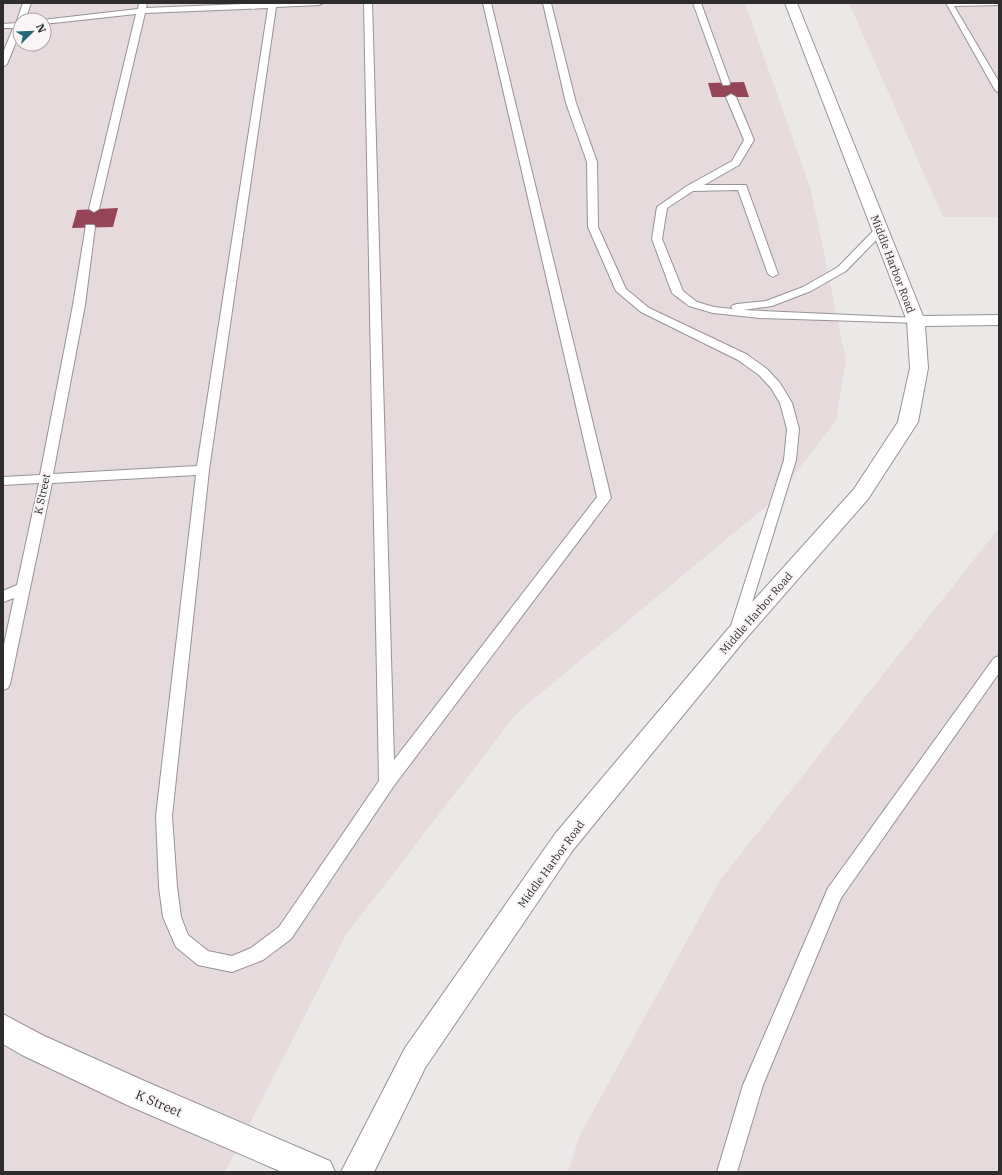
<svg xmlns="http://www.w3.org/2000/svg" width="1002" height="1175" font-family="'IBM Plex Serif',serif">
<style>
.built{fill:#e7dadc;fill-rule:evenodd}
.building{fill:#964558}
.lines{fill:none;stroke-linecap:round;stroke-linejoin:round}
.lane-casing{stroke:#979394;stroke-width:2}
.street-casing{stroke:#979394;stroke-width:2}
.secondary-casing{stroke:#979394;stroke-width:2}
.lane{fill:#fff;fill-rule:evenodd}
.street{fill:#fff;fill-rule:evenodd}
.secondary{fill:#fff;fill-rule:evenodd}
.labels{text-anchor:middle;stroke-width:4;stroke-linejoin:round;paint-order:stroke}
.street-label{font-size:11px;fill:#2e2c2c;stroke:#f9f5f6}
.near-street-label{font-size:13px;fill:#2e2c2c;stroke:#f9f5f6}
</style>
<rect width="100%" height="100%" fill="#ece8e8"/>
<!-- built -->
<g class="built">
<path d="M3 3H745L811 190 846 360 836 421 775 499 517 713 346 935 225 1172H3ZM20 20H44V44H20Z"/>
<path d="M849 3H999V217H943Z"/>
<path d="M999 528V1172H568L580 1135 720 880Z"/>
</g>
<!-- building -->
<g class="building">
<path d="M744 82 749 97H712L708 83Z"/>
<path d="M118 208 113 227 72 228 77 210Z"/>
</g>
<g class="lines">
<defs>
<g id="lane">
<path d="M23 3H31L25 20H20V32L7 64 3 67V53L13 28H3V24L16 23Z"/>
<path d="M139 3H147L146 8 265 3H323L319 5 276 7 209 470 172 816 177 887 181 917 188 935 208 951 232 956 251 948 279 927 379 781 364 3H372L394 760 597 497 483 3H491L611 498 393 787 291 939 263 960 232 972 198 965 176 947 163 917 159 887 156 816 196 475 52 483 10 684 8 688 3 690V649L14 598 3 602V591L17 585 39 483 3 485V477L40 475 73 305 86 225H94L95 227 85 305 53 474 197 466 268 8 145 13 99 209 94 212 89 209 136 14 44 24V20H42L138 9Z"/>
<path d="M543 3H551L576 103 597 162 598 227 626 289 649 308 746 354 767 369 780 383 792 403 799 429 796 460 743 632 741 636 736 637 731 636 729 632 784 460 787 429 780 403 771 388 759 375 738 360 641 312 616 291 588 227 587 162 566 103Z"/>
<path d="M693 3H701L730 83 729 85H723L722 83Z"/>
<path d="M946 3H999V5L954 6 999 82V93L995 90Z"/>
<path d="M731 94 736 97 754 140 739 165 704 185H746L778 274 773 277 768 274 738 190 693 191 667 208 662 239 683 291 697 302 714 307 733 309 731 307 733 305 737 304 766 301 803 287 838 267 876 228 880 227 885 230 884 232 846 271 811 291 772 306 743 310 916 318 920 319 922 321 920 323 760 318 713 313 689 306 672 293 652 239 657 207 687 186 732 161 744 140 726 97Z"/>
<path d="M999 656V673L841 898 763 1085 737 1172H717L743 1085 828 888 994 658Z"/>
</g>
<path id="street" d="M3 1014 42 1035 149 1083 330 1161 335 1172H282L127 1105 22 1055 3 1044Z"/>
<path id="secondary" d="M785 3H797L923 316 999 315V325L925 326 928 368 918 422 868 499 743 642 573 850 425 1068 374 1172H341L405 1048 555 834 727 630 854 489 898 422 910 368 907 321Z"/>
</defs>
<!-- lane casing -->
<use href="#lane" class="lane-casing"/>
<!-- street casing -->
<use href="#street" class="street-casing"/>
<!-- secondary casing -->
<use href="#secondary" class="secondary-casing"/>
<!-- lane -->
<use href="#lane" class="lane"/>
<!-- street -->
<use href="#street" class="street"/>
<!-- secondary -->
<use href="#secondary" class="secondary"/>
</g>
<g class="labels">
<!-- street labels -->
<g class="street-label">
<text transform="translate(893 264) rotate(69)" y="4">Middle Harbor Road</text>
<text transform="translate(42 494) rotate(-78)" y="4">K Street</text>
<text transform="translate(756 613) rotate(-49)" y="4">Middle Harbor Road</text>
<text transform="translate(551 864) rotate(-54)" y="4">Middle Harbor Road</text>
</g>
<!-- near-street labels -->
<g class="near-street-label">
<text transform="translate(159 1103) rotate(23)" y="5">K Street</text>
</g>
</g>
<!-- border -->
<rect width="1002" height="1175" fill="none" stroke="#2e2c2c" stroke-width="8"/>
<!-- north arrow -->
<g transform="translate(32 32) rotate(67)"><circle r="19" fill="#f9f5f6" stroke="#a8a5a5"/>
<path d="M0-3L7 15L0 10L-7 15Z" fill="#24697a"/>
<text y="-6" font-size="11" font-weight="bold" text-anchor="middle" fill="#2e2c2c">N</text>
</g>
</svg>
